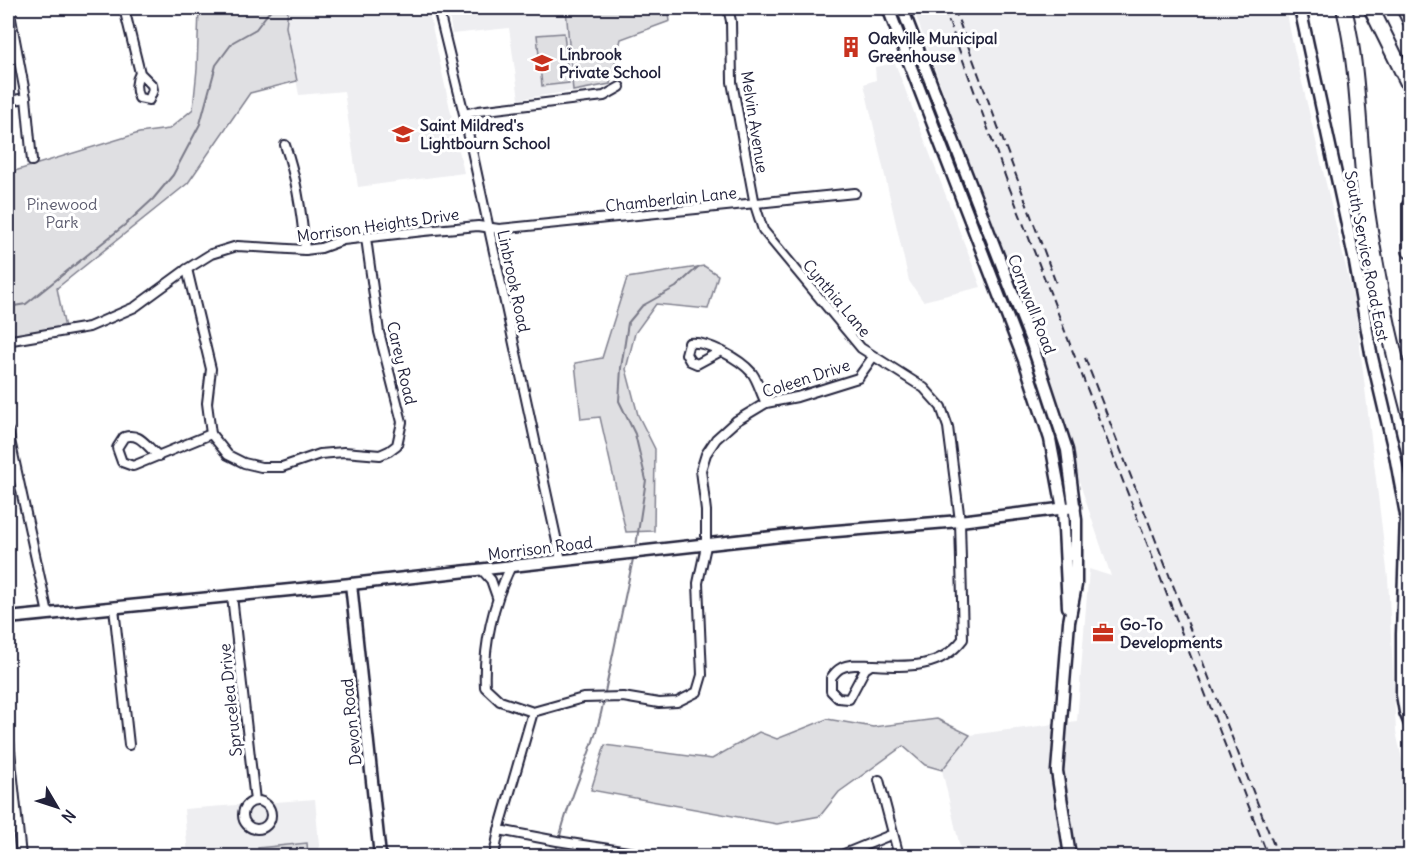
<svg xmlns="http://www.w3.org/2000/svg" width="1418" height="864" font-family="Delius,sans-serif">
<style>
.built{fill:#eeeef1}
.green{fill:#dfdfe2;stroke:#80808e;stroke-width:1.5}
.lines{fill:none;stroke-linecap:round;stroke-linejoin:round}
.stream{stroke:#7a7a88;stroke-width:2}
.street-casing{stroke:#22223b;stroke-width:12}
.secondary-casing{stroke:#22223b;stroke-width:15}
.highway-casing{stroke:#22223b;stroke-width:18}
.street{stroke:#fff;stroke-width:8}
.secondary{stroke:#fff;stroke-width:10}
.highway{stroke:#fff;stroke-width:14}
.rail{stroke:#22223b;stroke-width:2;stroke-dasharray:9 4.5;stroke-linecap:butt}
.labels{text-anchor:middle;stroke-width:6;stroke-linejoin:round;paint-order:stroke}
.poi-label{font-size:16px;font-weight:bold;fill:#22223b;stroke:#fff;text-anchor:start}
.street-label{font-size:16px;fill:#22223b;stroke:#fff}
.park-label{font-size:16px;fill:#5b5b6d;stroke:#fff}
</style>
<rect width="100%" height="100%" fill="#fff"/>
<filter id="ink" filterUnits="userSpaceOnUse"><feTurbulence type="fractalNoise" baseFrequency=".0167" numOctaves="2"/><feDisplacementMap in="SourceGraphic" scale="12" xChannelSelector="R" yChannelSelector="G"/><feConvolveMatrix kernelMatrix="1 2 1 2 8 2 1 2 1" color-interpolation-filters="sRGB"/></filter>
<g filter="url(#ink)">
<!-- built -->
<g class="built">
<path d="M288 8H428L464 173 358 187 344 91 299 95 286 27Z"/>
<path d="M448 8H566L573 91 519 99 509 28 452 34Z"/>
<path d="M913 8H1286L1292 40 1355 306 1388 578 1396 731 1410 798V856H962L942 770 970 735 1077 721 1089 569 1111 576 1012 282Z"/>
<path d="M895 63 981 287 923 301 909 281 864 84 876 80 875 67Z"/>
<path d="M315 799 320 856H188L184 809Z"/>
</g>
<!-- green -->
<g class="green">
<path d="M199 8H288L286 27 297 81 250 93 188 183 57 288 65 328 8 336V265L12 263 8 241V173L139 133 169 129 193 109 197 69Z"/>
<path d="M566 8H668L670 21 621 39 610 84 573 91Z"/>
<path d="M564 33 569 83 542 86 537 35Z"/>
<path d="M704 266 718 275 708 309 656 304 635 333 626 369 638 415 655 449 654 531 626 532 600 417 581 419 575 363 602 358 627 278Z"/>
<path d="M827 719 873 727 937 719 970 735 942 770 925 765 903 746 839 792 820 816 777 824 591 790 605 745 712 759 759 732 777 739Z"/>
<path d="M307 843 308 856H259L258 848Z"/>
</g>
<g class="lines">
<!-- stream -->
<g class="stream">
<path d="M8 307 26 304 126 224 153 199 173 175 200 124 216 65 233 42 256 29 272 8"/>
<path d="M636 546 646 480 635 434 619 401 621 368 628 323 642 306 676 287 698 267"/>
<path d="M605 692 633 559"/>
<path d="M560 836C571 790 594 751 603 704"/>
<path d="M555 856 557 847"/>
</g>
<defs>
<g id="street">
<path d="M9 8 26 98 32 161"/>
<path d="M124 8 140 73 152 85 153 90 149 100 139 98C135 89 135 82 140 73"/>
<path d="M438 8 464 114 561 560"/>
<path d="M728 8 731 21 732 82 755 205 763 230 861 348 924 388 941 407 948 427 960 521 963 639C940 669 908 667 873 665 863 665 850 663 841 668 837 670 833 675 831 678V691L838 698 849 699 865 669 871 665"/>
<path d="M8 101 26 98"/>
<path d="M464 114 478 111 604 96 620 87"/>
<path d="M285 145C297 179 302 214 305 250"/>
<path d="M187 269 211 369 207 403 211 434 228 455 244 463 261 467H282L320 454 344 452 380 455 389 451 397 445 402 422 379 332 366 238"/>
<path d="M8 345 12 340 89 327 135 307 187 269 211 254 237 246 305 250 321 248 343 240 424 231 478 226 499 229 855 193"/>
<path d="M721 351 697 364 690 361 686 354 689 343C706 340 740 359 752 373 758 381 761 394 766 403"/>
<path d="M8 431 48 614"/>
<path d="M159 456C146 447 141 432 124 437L117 448 122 462 133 466 211 434"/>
<path d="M511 566C493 603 483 646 485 687L500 701 533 712 583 698 623 697 659 703 677 702 697 692 702 675 698 583 706 546V511L701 470 706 454 716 439 736 421 766 403 797 397 858 378 873 357"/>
<path d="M482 570 491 580 497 597"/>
<path d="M232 596 255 801"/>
<path d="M114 608 129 745"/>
<path d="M8 731 21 856"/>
<path d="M879 780 899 856"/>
<circle cx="257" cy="815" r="14"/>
<path d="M499 830 557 841 654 856"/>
<path d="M494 856 499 830 533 712"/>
<path d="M839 856 893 834"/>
</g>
<g id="secondary">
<path d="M888 8 1024 360 1050 439 1063 509 1068 607"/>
<path d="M902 8 1030 338 1067 450 1076 520V585L1069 622 1057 771 1070 856"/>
<path d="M1300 8 1354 257 1371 353 1395 455 1406 515 1402 634V695L1405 712 1410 724"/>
<path d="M351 584 380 856"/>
<path d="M8 618 351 584 799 534 960 521 1075 507"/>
</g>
<g id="highway">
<path d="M1344 8C1360 74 1358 143 1367 211 1377 280 1392 349 1410 416"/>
<path d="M1371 8 1410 87"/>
<path d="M1404 8 1410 20"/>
<path d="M1410 205V251"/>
</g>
</defs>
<!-- street casing -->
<use href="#street" class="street-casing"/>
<!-- secondary casing -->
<use href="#secondary" class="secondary-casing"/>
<!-- highway casing -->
<use href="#highway" class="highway-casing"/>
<!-- street -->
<use href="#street" class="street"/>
<!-- secondary -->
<use href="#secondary" class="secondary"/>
<!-- highway -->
<use href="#highway" class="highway"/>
<!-- rail -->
<g class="rail">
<path d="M944 8 1008 184 1268 856"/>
<path d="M954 8 1057 286"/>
<path d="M1085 358 1278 856"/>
</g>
</g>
</g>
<!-- icons -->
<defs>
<symbol id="building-bare" viewBox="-9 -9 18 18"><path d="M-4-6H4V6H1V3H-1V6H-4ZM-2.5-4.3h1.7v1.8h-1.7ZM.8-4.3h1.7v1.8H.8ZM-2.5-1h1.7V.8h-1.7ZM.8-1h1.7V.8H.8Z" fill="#c8321e" stroke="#fff" stroke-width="2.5" paint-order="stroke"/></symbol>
<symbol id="school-bare" viewBox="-9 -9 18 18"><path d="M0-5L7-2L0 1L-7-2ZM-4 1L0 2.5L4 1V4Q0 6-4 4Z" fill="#c8321e" stroke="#fff" stroke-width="2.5" paint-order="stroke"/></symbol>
<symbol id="office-bare" viewBox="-9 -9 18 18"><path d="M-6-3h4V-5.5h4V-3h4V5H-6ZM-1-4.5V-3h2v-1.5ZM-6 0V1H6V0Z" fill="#c8321e" stroke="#fff" stroke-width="2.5" paint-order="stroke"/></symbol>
</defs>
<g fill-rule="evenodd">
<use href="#building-bare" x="836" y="32" width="30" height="30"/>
<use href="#school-bare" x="527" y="48" width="30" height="30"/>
<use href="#school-bare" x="388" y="119" width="30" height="30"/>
<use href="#office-bare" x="1088" y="618" width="30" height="30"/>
</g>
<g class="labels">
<!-- poi labels -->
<g class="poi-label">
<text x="868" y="44">Oakville Municipal<tspan x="868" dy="18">Greenhouse</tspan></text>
<text x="559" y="60">Linbrook<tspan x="559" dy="18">Private School</tspan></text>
<text x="420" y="131">Saint Mildred's<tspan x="420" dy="18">Lightbourn School</tspan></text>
<text x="1120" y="630">Go-To<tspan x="1120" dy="18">Developments</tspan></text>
</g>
<!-- street labels -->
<g class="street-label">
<text transform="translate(755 122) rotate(81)" y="6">Melvin Avenue</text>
<text transform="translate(671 199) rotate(-6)" y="6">Chamberlain Lane</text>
<text transform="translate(378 225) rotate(-8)" y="6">Morrison Heights Drive</text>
<text transform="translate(1367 256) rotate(79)" y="6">South Service Road East</text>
<text transform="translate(514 281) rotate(78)" y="6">Linbrook Road</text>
<text transform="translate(837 298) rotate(50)" y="6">Cynthia Lane</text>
<text transform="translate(1032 304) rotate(69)" y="6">Cornwall Road</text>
<text transform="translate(402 363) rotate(77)" y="6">Carey Road</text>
<text transform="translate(806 378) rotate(-18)" y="6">Coleen Drive</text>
<text transform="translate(540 548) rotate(-7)" y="6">Morrison Road</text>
<text transform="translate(230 700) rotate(-96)" y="6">Sprucelea Drive</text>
<text transform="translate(351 722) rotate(-96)" y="6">Devon Road</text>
</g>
<!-- park labels -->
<g class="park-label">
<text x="62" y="210">Pinewood<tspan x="62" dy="18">Park</tspan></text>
</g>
</g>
<!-- margin -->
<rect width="1418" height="864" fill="none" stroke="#fff" stroke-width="30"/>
<rect x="15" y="15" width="1388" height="834" fill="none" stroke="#22223b" stroke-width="2" filter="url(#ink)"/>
<!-- north arrow -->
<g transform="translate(57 807) rotate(129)" stroke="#ffffff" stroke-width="4.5" paint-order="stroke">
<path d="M0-4.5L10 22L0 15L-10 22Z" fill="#22223b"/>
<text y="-9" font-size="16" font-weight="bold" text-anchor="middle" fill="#22223b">N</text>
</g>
</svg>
